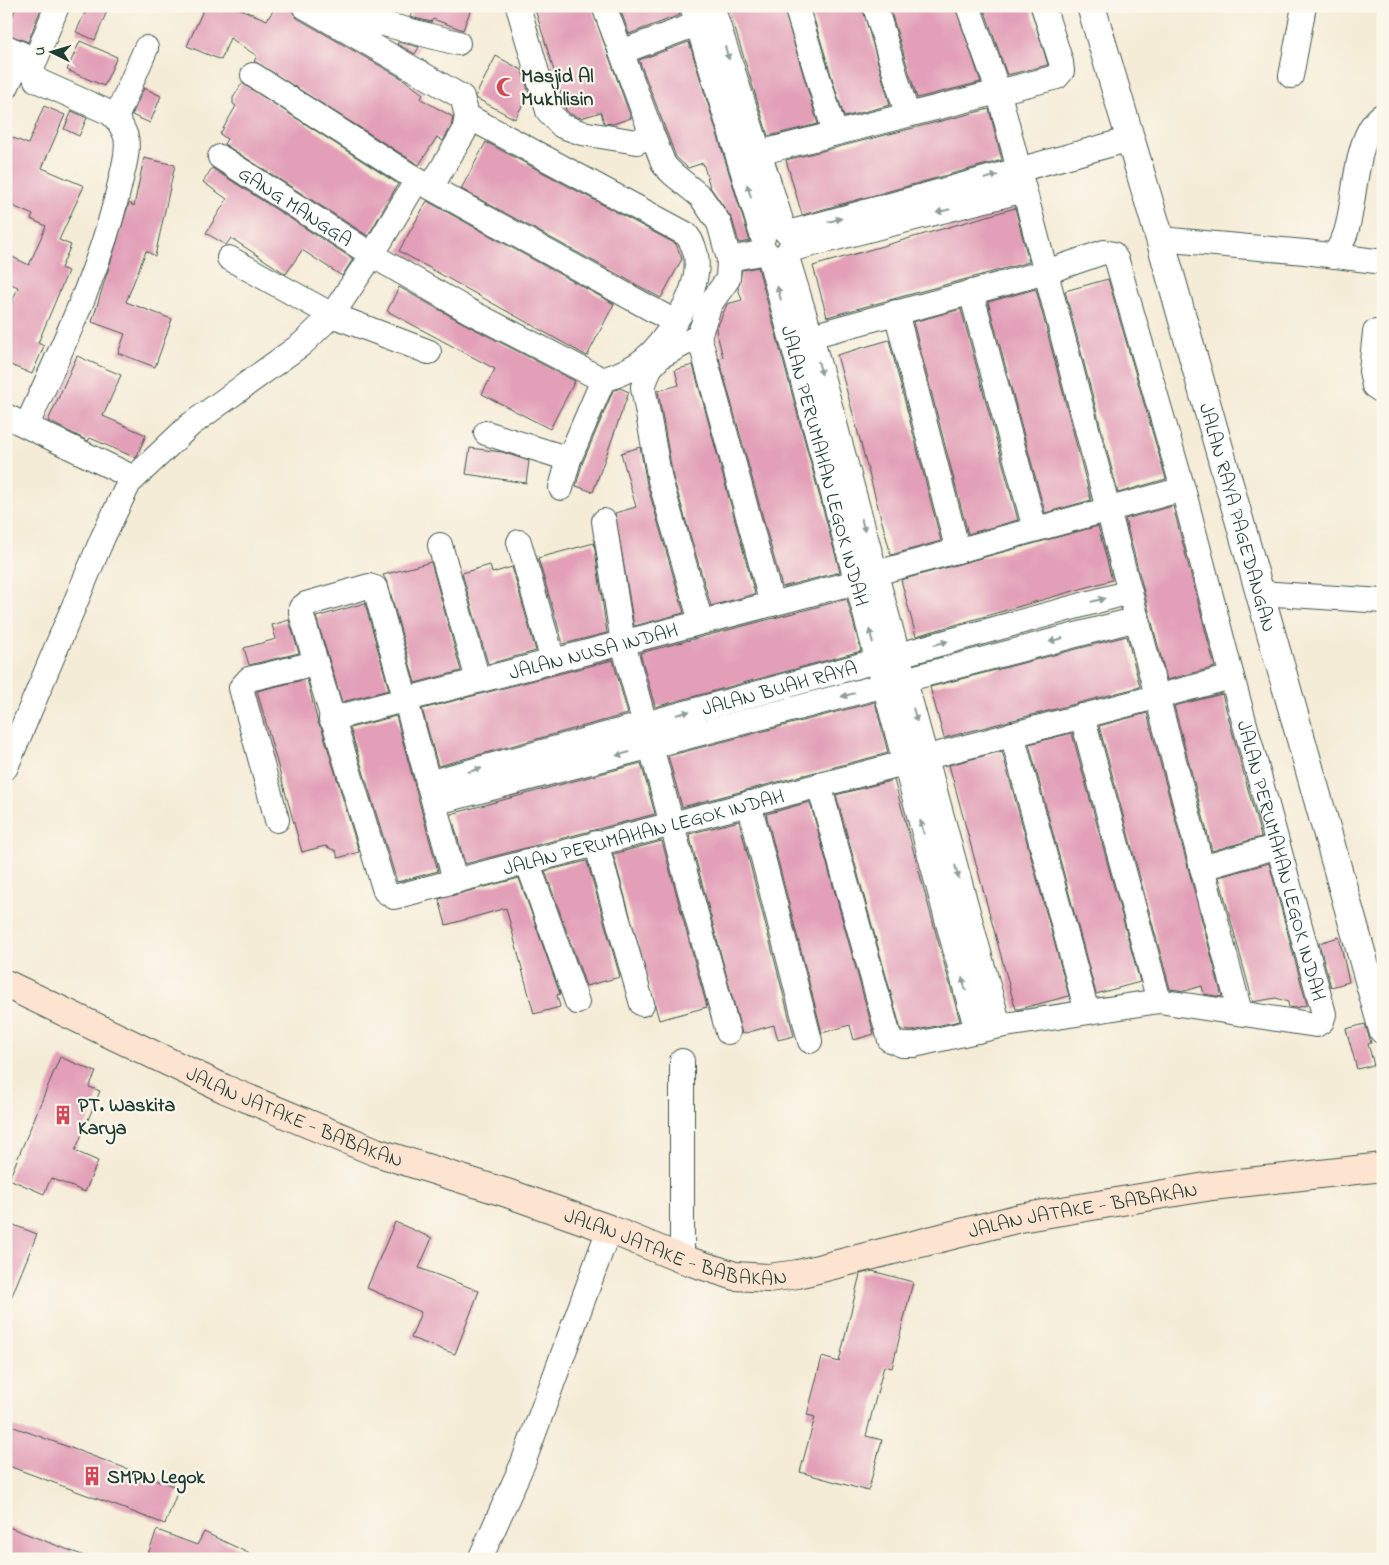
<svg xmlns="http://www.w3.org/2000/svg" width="1389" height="1565" font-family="'Indie Flower',sans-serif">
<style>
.building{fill:#e29fb7}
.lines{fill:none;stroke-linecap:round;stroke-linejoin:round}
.minor-casing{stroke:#3f574c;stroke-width:26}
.tertiary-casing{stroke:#3f574c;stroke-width:30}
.secondary-casing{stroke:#3f574c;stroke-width:30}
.minor{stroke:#fff;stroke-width:24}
.tertiary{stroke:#fff;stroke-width:28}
.secondary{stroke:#fde4d1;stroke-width:28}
.oneway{fill:#8f9e9a}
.labels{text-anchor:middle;stroke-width:4.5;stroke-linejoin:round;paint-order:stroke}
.poi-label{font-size:20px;font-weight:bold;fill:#1f3d34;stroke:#fbf7ec;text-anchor:start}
.street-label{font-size:20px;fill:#1f3d34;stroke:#fbf7ec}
</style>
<rect width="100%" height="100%" fill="#fbf7ec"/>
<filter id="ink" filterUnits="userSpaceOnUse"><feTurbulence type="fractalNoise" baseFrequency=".02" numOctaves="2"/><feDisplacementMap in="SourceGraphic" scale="10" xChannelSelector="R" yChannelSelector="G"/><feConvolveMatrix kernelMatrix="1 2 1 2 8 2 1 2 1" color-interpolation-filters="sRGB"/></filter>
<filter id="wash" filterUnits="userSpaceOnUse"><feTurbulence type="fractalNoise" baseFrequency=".0096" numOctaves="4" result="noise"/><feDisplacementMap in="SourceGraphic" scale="20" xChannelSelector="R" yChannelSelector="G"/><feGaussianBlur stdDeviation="1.12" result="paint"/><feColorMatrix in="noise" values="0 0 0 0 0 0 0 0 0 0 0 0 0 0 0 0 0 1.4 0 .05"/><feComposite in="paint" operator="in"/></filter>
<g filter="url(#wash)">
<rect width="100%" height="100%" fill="#f5ecd7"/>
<g id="blocks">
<!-- building -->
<g class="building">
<path d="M16 6H42L28 42 6 34Z"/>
<path d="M88 6H109L95 40 76 32Z"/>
<path d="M205 6H233L267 20 276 6H290L297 18 403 79 423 94 421 99 453 117 451 127 443 141 437 137 419 165 254 61 257 56 230 38 221 60 187 46Z"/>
<path d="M404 6H472L463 30 433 19 431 22 410 17 413 10Z"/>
<path d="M534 6H591L631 118 613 124 604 123 601 112 581 118 570 114 566 110Z"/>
<path d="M619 6H679L680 15 629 34Z"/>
<path d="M728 6H783L818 124 768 136Z"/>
<path d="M810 6H862L890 105 844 117Z"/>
<path d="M889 6H955L981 82 917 98Z"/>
<path d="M983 6H1030L1048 65 1007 75Z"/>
<path d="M80 41 117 57 104 86 67 70Z"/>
<path d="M398 42 419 47 415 54 397 44Z"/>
<path d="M689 42 750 241 739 243 732 219 710 187 703 163 688 168 676 157 639 60Z"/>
<path d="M496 56 522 70 529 93 515 119 476 98V95Z"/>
<path d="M242 83 398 184 368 236 224 144 227 139 220 134 236 106 233 104V98Z"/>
<path d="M144 88 161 96 150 123 132 115Z"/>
<path d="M44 106 65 115 42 168 84 186 59 240 71 245 61 268 68 271 38 343 44 346 32 374 6 363V317L18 287 6 282V254L29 265 46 226 31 219 33 215 6 203V187L12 174 6 171V135L28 144Z"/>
<path d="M989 109 1002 160 802 215 786 160Z"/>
<path d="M72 111 87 118 79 136 64 129Z"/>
<path d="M486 142 676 244 682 259 661 298 461 189Z"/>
<path d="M144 158 175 165 155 256 146 251 126 302 172 319 155 367 118 353 125 334 92 322 129 203 134 206Z"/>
<path d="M212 168 353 259 342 276 302 250 286 274 231 238 226 245 206 233 227 199 203 182Z"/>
<path d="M427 201 614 304 587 356 399 251Z"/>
<path d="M1015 208 1029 262 827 317 813 266Z"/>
<path d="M758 267 840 572 782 587 719 358 723 357 716 330 727 304 742 300 738 288 742 270Z"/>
<path d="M1108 279 1166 479 1118 493 1065 291Z"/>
<path d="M399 287 463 323 575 381 550 429 482 394 495 369 387 311Z"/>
<path d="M1036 289 1091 500 1045 513 988 302Z"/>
<path d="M961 309 1018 520 968 534 913 322Z"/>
<path d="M889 340 941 541 891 555 837 355Z"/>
<path d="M77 356 121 375 103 416 146 435 136 458 90 438 88 441 48 421Z"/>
<path d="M693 365 755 594 711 606 673 477 658 391 679 385 675 370Z"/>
<path d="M620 388 629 392 593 492 576 486 582 464 613 391Z"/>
<path d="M640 447 647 484 684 613 634 626 615 513 636 507 621 453Z"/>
<path d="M470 448 502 452 529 461 526 483 466 474Z"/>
<path d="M1173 506 1215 667 1167 680 1125 519Z"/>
<path d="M1098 526 1112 580 916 636 901 580Z"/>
<path d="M594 543 607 633 563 644 538 558Z"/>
<path d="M431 562 461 671 415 683 388 584 383 575Z"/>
<path d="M490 565 492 573 512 567 536 651 488 664 462 573Z"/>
<path d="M847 599 861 651 655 707 640 653Z"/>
<path d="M365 603 389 690 342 702 316 617Z"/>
<path d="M289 620 299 653 249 665 244 648 276 639 272 625Z"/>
<path d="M1127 636 1140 687 944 738 930 687Z"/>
<path d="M613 660 628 714 438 766 422 709Z"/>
<path d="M307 679 318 723 322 729 359 852 338 858 336 851 325 846 302 852 257 691Z"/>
<path d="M1222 694 1261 837 1212 851 1174 706Z"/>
<path d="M875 702 888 753 682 807 668 756Z"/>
<path d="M1147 713 1189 871 1222 997 1204 994 1202 986 1185 991 1170 989 1099 726Z"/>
<path d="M396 716 438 871 397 882 350 728Z"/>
<path d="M1072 733 1140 982 1096 994 1029 744Z"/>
<path d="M1002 751 1069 996 1019 1009H1016L1012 996 949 765Z"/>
<path d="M641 763 655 814 465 864 451 814Z"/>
<path d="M894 780 960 1021 912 1031 901 1030 836 795Z"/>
<path d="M810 802 874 1034 854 1040 850 1025 822 1033 766 814Z"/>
<path d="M739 821 794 1036 778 1040 774 1025 742 1034 689 834Z"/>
<path d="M662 841 707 1007 659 1020 613 854Z"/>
<path d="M587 861 620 977 586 986 545 871Z"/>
<path d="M1269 863 1307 1005 1296 1008 1289 1007 1288 1002 1276 998 1253 1002 1219 877Z"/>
<path d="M519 878 560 994 557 995 560 1007 534 1014 506 908 446 925 439 899Z"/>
<path d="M1339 937 1349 982 1331 987 1319 943Z"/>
<path d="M1365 1024 1371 1043 1368 1044 1374 1065 1357 1069 1346 1029Z"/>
<path d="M60 1057 96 1072 89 1087 100 1091 75 1151 98 1161 85 1192 51 1178 44 1194 9 1179Z"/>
<path d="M6 1222 37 1234 7 1308H6Z"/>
<path d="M395 1222 432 1238 419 1268 479 1291 455 1354 411 1338 421 1312 367 1288Z"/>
<path d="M872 1271 913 1282 892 1368 884 1366 866 1436 882 1440 868 1491 800 1472 815 1417 807 1415 822 1357 839 1362 860 1274Z"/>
<path d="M6 1424 179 1488 165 1524 6 1465Z"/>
<path d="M6 1526 87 1557V1559H6Z"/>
<path d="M157 1530 197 1545 204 1532 261 1559H146Z"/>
</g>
</g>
</g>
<g filter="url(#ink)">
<use href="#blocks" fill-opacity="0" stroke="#3f574c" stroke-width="1"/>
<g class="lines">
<defs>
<g id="minor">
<path d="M304 6 462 97 467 116 464 132 431 187"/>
<path d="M518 6 548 111 562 126 582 133 637 142 644 138 650 129 604 6"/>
<path d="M692 6 763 238"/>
<path d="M712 6 784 230"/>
<path d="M796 6 835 133"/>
<path d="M875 6 907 114"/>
<path d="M968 6 998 90 1240 1012"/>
<path d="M325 9 458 43"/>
<path d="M6 47 22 54 6 88"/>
<path d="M621 52 697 24"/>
<path d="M253 75 417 180 675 322C654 355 640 368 603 380L569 459 561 488"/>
<path d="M1291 76 1304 6"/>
<path d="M467 116 686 234C708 260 692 298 675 322"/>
<path d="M116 118 146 48"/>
<path d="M650 129 664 165 673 174 701 197 719 223 729 259"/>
<path d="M758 153 1057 77 1062 71 1061 62 1043 6"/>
<path id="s1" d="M220 157 372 255 469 311 603 380"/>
<path d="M788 233 1131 139"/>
<path d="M1160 239 1305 252 1383 262"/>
<path d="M789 250 1024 190"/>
<path d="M766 252 729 259 728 279 710 304 699 336 772 604"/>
<path d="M786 254 811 336 999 1026"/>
<path id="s2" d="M769 255 977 1031"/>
<path d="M1334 256C1338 249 1344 240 1346 232 1356 202 1354 132 1383 115"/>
<path d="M229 258 332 315 429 352"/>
<path d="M971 292 1035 529"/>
<path d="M896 312 958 551"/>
<path d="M1375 332 1371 371 1374 386 1383 392"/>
<path d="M699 336 661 356 650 368 643 387 660 480 701 622"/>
<path id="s3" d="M811 336 1046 272 1104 252 1113 254 1117 261 1183 489 1232 677 1324 1014 1322 1021 1316 1025 1159 1001 999 1026 914 1045H902L890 1040 819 785"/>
<path d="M6 416 134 478"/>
<path d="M27 425C63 345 102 266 121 179 124 166 130 146 125 134 122 126 116 118 110 113L36 80 32 69 57 6"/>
<path d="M486 433 569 459"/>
<path d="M604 521 623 643 728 1032"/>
<path d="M519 542 553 661"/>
<path d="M440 545 478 680"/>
<path d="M876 573 1183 489"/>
<path d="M1260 593 1383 601"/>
<path d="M1082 716 1159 1001"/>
<path id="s4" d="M331 719 856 582"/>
<path d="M1012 734 1087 1012"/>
<path d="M6 767 103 537 129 483 190 425 302 344 332 315 372 255 417 180"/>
<path id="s5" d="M428 783 1130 592"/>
<path d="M434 803 1137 619"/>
<path d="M749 803 810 1041"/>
<path d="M277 820 241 688 249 679 316 663"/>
<path d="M596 843 642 1004"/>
<path d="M527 861 577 1002"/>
<path d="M1202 868 1278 846"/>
<path id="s6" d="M455 880 375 588 369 586 306 604 301 608V613L385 891 394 897 1232 677"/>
<path d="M682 1259V1061"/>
<path d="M480 1559 523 1463 609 1229"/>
</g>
<g id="tertiary">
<path id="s7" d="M1091 6 1160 239 1383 1030"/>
</g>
<g id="secondary">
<path id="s8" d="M6 984 225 1089 376 1152 510 1194 609 1229 682 1259 735 1276 768 1278 798 1274 1020 1218 1212 1186 1383 1167"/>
</g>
</defs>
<!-- minor casing -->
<use href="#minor" class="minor-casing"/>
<!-- tertiary casing -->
<use href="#tertiary" class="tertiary-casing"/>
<!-- secondary casing -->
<use href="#secondary" class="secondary-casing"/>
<!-- minor -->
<use href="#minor" class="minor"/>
<!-- tertiary -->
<use href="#tertiary" class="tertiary"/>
<!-- secondary -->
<use href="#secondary" class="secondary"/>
</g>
<!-- one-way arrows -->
<defs><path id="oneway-solid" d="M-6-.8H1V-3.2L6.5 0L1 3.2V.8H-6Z" transform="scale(1.25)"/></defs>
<g class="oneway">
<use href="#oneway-solid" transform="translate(727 53) rotate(73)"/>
<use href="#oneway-solid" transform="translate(991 177) rotate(-15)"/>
<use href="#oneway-solid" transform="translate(749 191) rotate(-107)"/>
<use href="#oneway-solid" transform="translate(943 211) rotate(166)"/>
<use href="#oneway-solid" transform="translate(835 220) rotate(-15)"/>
<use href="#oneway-solid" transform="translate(779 293) rotate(-105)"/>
<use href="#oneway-solid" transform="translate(820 368) rotate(75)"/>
<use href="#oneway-solid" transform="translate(863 525) rotate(75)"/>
<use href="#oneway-solid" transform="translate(1098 600) rotate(-15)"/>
<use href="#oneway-solid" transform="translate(871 636) rotate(-105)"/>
<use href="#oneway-solid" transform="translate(1056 640) rotate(165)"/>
<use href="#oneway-solid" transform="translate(941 643) rotate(-15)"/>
<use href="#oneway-solid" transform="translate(848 695) rotate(165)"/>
<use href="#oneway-solid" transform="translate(683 713) rotate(-15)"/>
<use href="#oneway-solid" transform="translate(915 715) rotate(75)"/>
<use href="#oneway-solid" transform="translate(623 754) rotate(165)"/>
<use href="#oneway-solid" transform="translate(475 770) rotate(-15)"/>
<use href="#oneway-solid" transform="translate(922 827) rotate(-105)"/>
<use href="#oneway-solid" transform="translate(957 872) rotate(75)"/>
<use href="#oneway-solid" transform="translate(964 984) rotate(-105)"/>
</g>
</g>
<!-- icons -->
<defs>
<symbol id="mosque-bare" viewBox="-9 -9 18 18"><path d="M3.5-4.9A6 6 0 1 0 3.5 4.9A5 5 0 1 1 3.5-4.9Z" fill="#d1495b" stroke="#fbf7ec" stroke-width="2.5" paint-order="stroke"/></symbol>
<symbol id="building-bare" viewBox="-9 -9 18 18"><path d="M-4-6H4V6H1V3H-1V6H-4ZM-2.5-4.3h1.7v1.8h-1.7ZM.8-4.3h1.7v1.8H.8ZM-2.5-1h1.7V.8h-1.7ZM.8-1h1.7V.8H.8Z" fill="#d1495b" stroke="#fbf7ec" stroke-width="2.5" paint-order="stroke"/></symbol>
</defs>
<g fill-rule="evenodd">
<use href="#mosque-bare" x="492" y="73" width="28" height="28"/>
<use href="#building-bare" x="49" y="1101" width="28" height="28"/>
<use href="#building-bare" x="78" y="1462" width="28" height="28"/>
</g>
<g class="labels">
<!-- poi labels -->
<g class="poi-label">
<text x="521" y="82">Masjid Al<tspan x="521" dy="23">Mukhlisin</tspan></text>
<text x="78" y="1111">PT. Waskita<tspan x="78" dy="23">Karya</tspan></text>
<text x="107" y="1483">SMPN Legok</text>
</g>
<!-- street labels -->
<g class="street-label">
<text dy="7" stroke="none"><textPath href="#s1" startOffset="90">GANG MANGGA</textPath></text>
<text dy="7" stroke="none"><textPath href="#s2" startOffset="218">JALAN PERUMAHAN LEGOK INDAH</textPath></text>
<text dy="7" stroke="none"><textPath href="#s7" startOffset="532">JALAN RAYA PAGEDANGAN</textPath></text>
<text dy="7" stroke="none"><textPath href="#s4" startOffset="271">JALAN NUSA INDAH</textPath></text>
<text dy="7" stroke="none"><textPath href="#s5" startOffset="364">JALAN BUAH RAYA</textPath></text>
<text dy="7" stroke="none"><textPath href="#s6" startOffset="945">JALAN PERUMAHAN LEGOK INDAH</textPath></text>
<text dy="7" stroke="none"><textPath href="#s3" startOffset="944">JALAN PERUMAHAN LEGOK INDAH</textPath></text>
<text dy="7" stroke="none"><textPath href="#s8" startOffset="318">JALAN JATAKE - BABAKAN</textPath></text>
<text dy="7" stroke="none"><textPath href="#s8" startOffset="1142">JALAN JATAKE - BABAKAN</textPath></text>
<text dy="7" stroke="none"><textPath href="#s8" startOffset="722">JALAN JATAKE - BABAKAN</textPath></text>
</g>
</g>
<!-- margin -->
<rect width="1389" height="1565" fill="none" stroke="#fbf7ec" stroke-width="25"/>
<!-- north arrow -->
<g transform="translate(52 52) rotate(275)" stroke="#fbf7ec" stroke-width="4" paint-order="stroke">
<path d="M0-4L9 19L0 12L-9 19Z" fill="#1f3d34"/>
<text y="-8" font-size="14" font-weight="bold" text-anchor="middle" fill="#1f3d34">U</text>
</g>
</svg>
